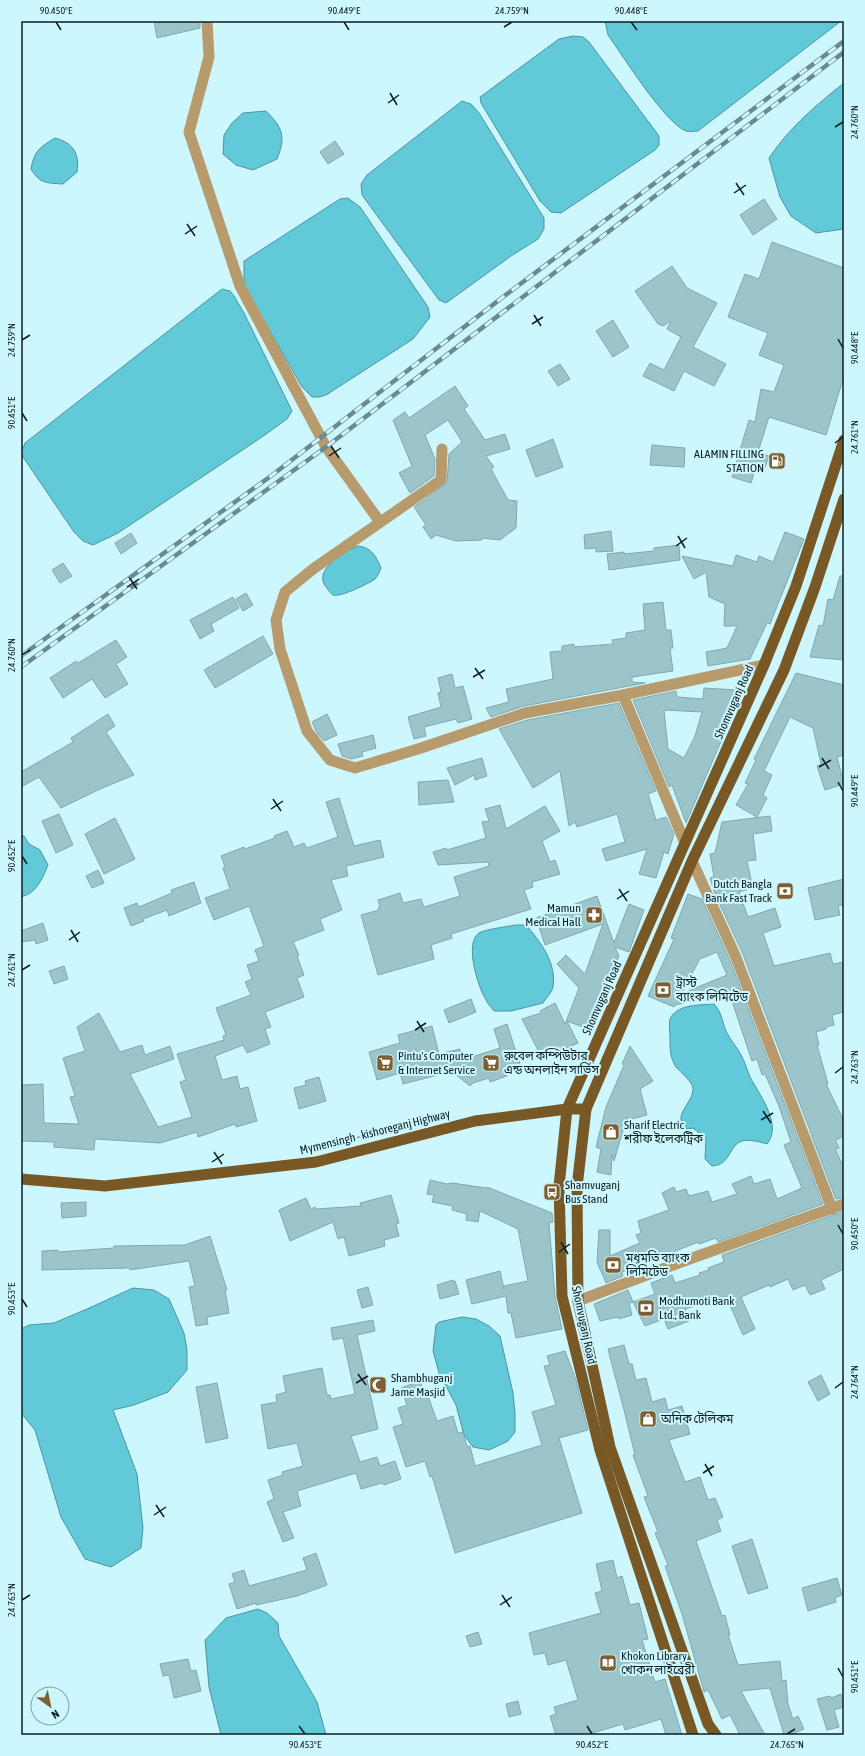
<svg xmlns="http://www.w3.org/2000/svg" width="865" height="1756" font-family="'Asap Condensed','Noto Sans Bengali',sans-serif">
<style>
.built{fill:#b9ecf5}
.water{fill:#62c9d8;stroke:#4996a1}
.building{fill:#9bc4cb;stroke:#80a8af;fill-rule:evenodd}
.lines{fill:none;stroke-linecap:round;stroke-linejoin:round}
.minor{stroke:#b89b6d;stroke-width:11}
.tertiary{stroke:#b89b6d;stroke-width:11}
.primary{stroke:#785925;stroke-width:11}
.rail-casing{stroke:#6c898e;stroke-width:4.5}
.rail{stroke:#cdf7fe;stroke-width:3;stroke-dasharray:9;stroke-linecap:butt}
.ticks{fill:none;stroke:#0e1e21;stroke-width:1.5}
.labels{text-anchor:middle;stroke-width:4;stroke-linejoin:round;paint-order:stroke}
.poi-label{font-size:12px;fill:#0e1e21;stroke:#cdf7fe;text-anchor:start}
.street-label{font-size:12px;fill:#0e1e21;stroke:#cdf7fe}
.neatline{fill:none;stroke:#0e1e21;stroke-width:1.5}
.ticks-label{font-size:10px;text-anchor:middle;fill:#0e1e21}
</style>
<rect width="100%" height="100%" fill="#cdf7fe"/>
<!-- built -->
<path class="built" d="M844 1120V1201L834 1206 806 1137Z"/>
<!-- water -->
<g class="water">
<path d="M605 21H841L698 131C695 131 690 132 686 131 665 123 623 56 608 35Z"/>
<path d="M573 36 583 37 589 42 659 136V145L655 150 561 213 551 212 540 201 481 103 480 97 559 39Z"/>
<path d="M844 83V229L816 233 791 216 780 197 769 158C789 128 816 105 844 83Z"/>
<path d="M462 101 471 104 479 113 544 218V229L538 239 511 256 446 303 439 300 362 195 361 184 367 175Z"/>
<path d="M266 111C283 128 286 137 277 159L253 170 236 165 223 154 224 135 232 123 243 113Z"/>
<path d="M55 138C73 143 80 153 77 172L63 184C47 183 40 184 31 169 34 151 40 147 55 138Z"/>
<path d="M348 198 360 207 428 307 430 317 413 339 326 395 319 397H312L302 387 249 295 244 284V261L340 199Z"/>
<path d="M222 289 230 291 234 296 244 313 292 411 287 419 259 439 118 533 93 545 83 541 74 532 21 454 25 443Z"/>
<path d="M358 546C371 547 376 556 381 568 379 572 378 576 375 579 370 583 339 598 333 595 331 594 329 591 327 588 311 571 344 551 358 546Z"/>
<path d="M21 835 24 836 29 844 40 850 48 865C42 879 37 893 21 897Z"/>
<path d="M515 925H526C540 941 557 963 553 987 552 992 546 998 543 1003L511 1011H494C491 1007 487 1003 485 998 478 986 464 943 479 933 486 929 506 927 515 925Z"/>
<path d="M714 1004C722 1013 722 1021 726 1031 730 1040 737 1047 741 1055 745 1062 747 1070 750 1077 759 1094 783 1125 767 1144 760 1142 750 1139 742 1141 729 1145 731 1165 712 1166L705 1159 706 1138 693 1128 687 1129C670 1116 694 1103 693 1088 692 1081 681 1073 676 1067 670 1057 670 1050 670 1038 670 1032 668 1022 671 1017 679 1004 701 1005 714 1004Z"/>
<path d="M133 1288 154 1290 169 1299 184 1333 187 1350V1370L168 1392 134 1405 113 1410 137 1474 143 1528 141 1548 111 1567 85 1559 61 1517 35 1430 21 1413V1329L29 1325 54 1323 87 1309Z"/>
<path d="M462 1317 476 1319 489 1326 500 1336 513 1393 515 1413V1432L508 1441 489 1450 473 1447 464 1435 456 1405 439 1373 433 1351 436 1325 439 1322Z"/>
<path d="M258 1609 267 1613 278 1623 279 1636 317 1702 326 1735H221L209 1687 205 1640 226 1618Z"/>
</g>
<!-- building -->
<g class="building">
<path d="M154 21H200V28L157 38Z"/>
<path d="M335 141 344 154 328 164 320 152Z"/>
<path d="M764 199 777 219 753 235 740 215Z"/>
<path d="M772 242 844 268V376L826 435 769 417 759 449 764 450 763 454 769 456 763 473 755 470 751 483 732 477 749 420 755 422 761 389 774 392 784 365 759 355 768 333 728 317 745 274 759 279Z"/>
<path d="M672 266 687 288 717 303 693 347 726 364 714 386 684 371 674 391 643 376 650 363 664 370 681 337 667 329 671 321 663 326 658 324 635 291Z"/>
<path d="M613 320 629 347 613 357 596 331Z"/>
<path d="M560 364 570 379 558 386 548 371Z"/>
<path d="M455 386 468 406 464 409 485 440 505 434 510 449 486 456 494 467 491 469 508 500 517 501 516 528 500 540 482 538V540L456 541 436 535 431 539 423 527 426 525 414 507 447 483 449 454 462 442 448 420 425 435 435 459 434 476 410 493 399 473 412 466 393 420 405 412 409 418Z"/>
<path d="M553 439 563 467 536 477 526 450Z"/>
<path d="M652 445 685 448 684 467 650 465Z"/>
<path d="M611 531 613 551 596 552V548L585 549 584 535Z"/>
<path d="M785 532 804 539 770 624 767 623 750 659 708 666 706 652 727 648 737 626H724L725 604 709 597 706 572 694 579 682 556 733 566 736 555 757 562 759 556 773 562Z"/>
<path d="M131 533 137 543 121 554 115 543Z"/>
<path d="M679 545 680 560 609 570 607 554 624 552V554L654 551V548Z"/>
<path d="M63 563 72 576 60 583 52 570Z"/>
<path d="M840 576H844V660L810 657 819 625 823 626 828 599 833 600Z"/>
<path d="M246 593 253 605 243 611 236 599Z"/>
<path d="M233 597 239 608 211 624 214 631 200 639 190 620Z"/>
<path d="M663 602 666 630H671L673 648H670L673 671 632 677V682L645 683 524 706 491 717 486 708 509 702 506 689 553 679 550 652 562 651V646L574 644V647L613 644 612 640 626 638V633L645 630 643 604Z"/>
<path d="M263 636 273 654 215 688 204 670Z"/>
<path d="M116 640 127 657 116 664 128 684 105 698 92 679 63 698 50 678 76 661 78 663Z"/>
<path d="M796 673 844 685V755L837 757 844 784 825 790 817 766 821 764 813 728 790 717 764 771 772 775 763 795 767 798 757 817 736 805 748 784 745 783 756 760 754 759Z"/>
<path d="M452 674 455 688 463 686 472 719 458 723 456 719 424 727 426 736 414 739 408 717 441 707 438 693 441 692 438 678Z"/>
<path d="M704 688 737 690 735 709 686 823 672 785 669 787 633 700 676 691 677 697 703 699ZM664 710 702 712 695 736 684 758 668 749Z"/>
<path d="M619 703 656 791 648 794 656 820 666 817 674 834 668 854 664 852 656 878 639 874 647 849 606 861 602 849 625 842 617 814 577 827 575 822 569 826 560 771 533 788 499 729 527 720Z"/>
<path d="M108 714 115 726 106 732 134 775 100 789 61 808 39 777 21 787V772L73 742 71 738Z"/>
<path d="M327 714 337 735 324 741 317 733 312 722Z"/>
<path d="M373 735 376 748 362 752 363 756 351 759 342 756 338 744Z"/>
<path d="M482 758 487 776 475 780 474 775 455 785 447 768Z"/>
<path d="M448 780 454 802 419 805 418 782Z"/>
<path d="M339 798 354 846 380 840 384 857 346 866 348 876 331 880 342 910 320 919 324 930 293 942 299 955 297 956 304 975 297 978 304 997 265 1012 271 1027 265 1029 270 1044 247 1053 243 1045 215 1056 222 1080 237 1076 240 1089 248 1087 257 1121 236 1127 235 1124 198 1137 197 1132 160 1143 95 1139 94 1150 54 1147V1142L21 1141V1085L43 1084 44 1123 79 1124 70 1097 75 1096 63 1058 85 1051 77 1027 99 1013 120 1052 142 1045 145 1055 170 1046 174 1059 130 1074 158 1127 192 1117 180 1082 186 1080 177 1054 224 1040 223 1036 226 1035 216 1008 251 995 245 982 252 979 247 965 259 961 255 950 264 946 249 906 214 920 205 898 230 889 223 868 225 867 221 856 244 847 245 849 275 838 274 836 287 831 294 847 304 843 307 848 338 837 326 802Z"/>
<path d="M500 805 506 829 545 806 560 831 542 841 550 862 555 860 560 874 532 882 533 887 524 890 531 909 451 934 452 938 431 945 434 959 378 975 361 915 379 910 378 908 380 907 378 900 400 893 403 903 421 899 424 907 460 896 454 877 489 866 488 862 438 865 433 852 446 848 447 850 486 838 482 822 489 821 485 809Z"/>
<path d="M59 814 73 845 56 853 42 821Z"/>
<path d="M770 816 772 831 753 834 756 860 747 861 753 888 739 892 748 917 775 908 781 927 763 933 774 966 830 953 833 964 844 962V1012L832 1015 834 1025 826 1027V1029L816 1032 819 1045H817L828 1084H826L844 1121V1136L835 1140 839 1148 835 1149 844 1168V1197L836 1199 742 952 715 894 710 878 714 877 710 854 715 853 722 822Z"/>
<path d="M115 818 135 859 104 874 85 834Z"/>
<path d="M98 870 104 883 92 888 86 876Z"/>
<path d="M844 879V906L838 905 840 915 815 920 808 888Z"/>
<path d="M194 882 201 903 169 916 167 910 143 919 144 921 131 926 124 908 137 903 139 907 172 893 171 890Z"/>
<path d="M688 894 702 899 729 958 823 1204 718 1242 716 1238 699 1244 698 1242 666 1255 665 1252 629 1265 630 1269 622 1272 623 1276 606 1283 597 1262 599 1230H610V1256L640 1243 636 1235 641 1233 638 1221 669 1210 662 1193 674 1187 676 1192 686 1189 689 1196 708 1191 712 1202 737 1194 732 1184 751 1176 754 1184 770 1179 777 1199 802 1188 784 1145 791 1142 779 1106 765 1074 762 1075 757 1059 752 1061 729 992 675 1005 674 1007 648 996 674 939 671 938ZM717 952 727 975 681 994 700 959Z"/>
<path d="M597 896 614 943 629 904 644 910 629 952 615 947 619 956 598 1009 601 1010 593 1031 567 1021 578 1043 543 1060 522 1019 541 1013 540 1011 555 1003 565 1024 579 988 557 964 566 955 585 974 603 924 545 945 536 918Z"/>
<path d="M43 923 48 940 36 944 35 940 21 942V931Z"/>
<path d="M64 966 68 979 54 984 49 971Z"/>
<path d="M471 999 476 1012 449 1023 444 1010Z"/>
<path d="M507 1024 521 1067 506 1072 507 1076 490 1082 489 1078 473 1083 470 1086 445 1066 446 1073 403 1084 400 1073 377 1080 369 1052 400 1043 398 1035 432 1026 439 1054 460 1049 462 1060 500 1048 494 1029Z"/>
<path d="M630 1046 653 1081 640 1089 647 1115 628 1120 627 1117 614 1161 612 1155 611 1175 597 1172 601 1149 596 1147 606 1107 624 1065 622 1064Z"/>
<path d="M319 1077 326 1101 299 1109 294 1088 306 1085 305 1081Z"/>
<path d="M430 1180 447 1184 452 1183 487 1188V1187L552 1213 553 1222 549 1223 555 1296 562 1329 516 1338 511 1313H508L506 1296 472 1304 466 1280 500 1271 504 1289V1286L528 1281 518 1229 480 1211 478 1222 466 1220 467 1214 452 1210 453 1206 432 1202 434 1195 427 1194Z"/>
<path d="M391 1195 399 1223 396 1224 399 1236 384 1240 385 1246 349 1256 344 1237 338 1239 333 1222 290 1241 279 1210 306 1198 311 1209 315 1207 316 1209 361 1206 360 1203Z"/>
<path d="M86 1202V1216L62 1218 61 1203Z"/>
<path d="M844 1211V1269L821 1280 825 1289 810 1295 805 1285 793 1290 788 1279 770 1287 769 1285 741 1297 755 1329 743 1335 726 1296 685 1309 689 1321 668 1329 664 1319 645 1326 633 1302 655 1294 651 1283 672 1275 675 1283 700 1275 699 1273 709 1270 708 1268 724 1262 722 1255Z"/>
<path d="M210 1236 227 1290H225L229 1313 207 1317 208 1324 196 1326 189 1287 195 1286 189 1261 130 1270 129 1268 42 1270V1251L58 1250V1252L114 1248V1246L185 1245Z"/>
<path d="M453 1280V1282L455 1281 459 1294 440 1299 437 1285Z"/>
<path d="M368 1287 373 1305 362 1308 357 1290Z"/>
<path d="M628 1290 633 1302 629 1303 632 1315 619 1319 618 1317 600 1321 594 1304Z"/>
<path d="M373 1320 375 1331 357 1335 378 1429 351 1436 360 1462 377 1457 380 1466 395 1461 401 1479 384 1485 382 1483 361 1489 356 1473 297 1491 301 1506 283 1512 294 1538 283 1542 267 1502 274 1499 268 1480 283 1475 282 1472 303 1466 297 1443 268 1449 261 1405 277 1402 276 1395 286 1392 283 1376 322 1368 327 1395H330L331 1399 355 1394 343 1338 333 1340 331 1328Z"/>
<path d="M624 1345 629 1364H632L636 1380 646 1378 652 1402 665 1398 668 1410 682 1406 690 1434 669 1440 685 1482 700 1477 708 1500 715 1498 723 1517 717 1520 721 1531 696 1541 722 1616 725 1615 730 1635H728L738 1665 780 1661 782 1681 786 1680 788 1704 793 1719 798 1716 804 1729 790 1735H784L770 1688 741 1691 765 1735H740L730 1715 722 1719 708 1690 704 1692 682 1614 665 1566 668 1565 655 1533 658 1532 644 1497 648 1496 633 1455H635L624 1410 610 1357 608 1349Z"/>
<path d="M565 1351 576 1380 588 1430 559 1438 582 1513 455 1553 432 1476 430 1477 425 1461 406 1467 393 1427 403 1424 398 1408 407 1405 401 1388 420 1381 426 1397 428 1396 437 1421 453 1416 458 1433 463 1432 467 1447 470 1446 475 1466 542 1445 532 1412 556 1405 544 1366 550 1365 547 1356Z"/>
<path d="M821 1375 830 1394 818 1401 808 1382Z"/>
<path d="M217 1383 228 1438 206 1443 196 1387Z"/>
<path d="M752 1539 768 1588 748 1594 732 1546Z"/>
<path d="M316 1553 327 1585 297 1596 256 1605V1603L237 1609 229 1584 235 1582 232 1574 244 1570 249 1586 307 1570 303 1558Z"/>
<path d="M613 1560 617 1578 622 1576 630 1605 639 1603 648 1639 642 1640 655 1682 665 1679 682 1735H666L661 1719 625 1730 623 1724 586 1735H556L550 1716 556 1714 554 1707 578 1700 566 1660 548 1665 545 1653 534 1655 529 1633 601 1613 595 1593 602 1591 596 1564Z"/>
<path d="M837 1578 842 1595 835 1598 836 1602 808 1611 802 1588Z"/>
<path d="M478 1632 482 1644 470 1647 466 1636Z"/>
<path d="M188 1659 191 1671 196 1670 201 1691 174 1698 169 1675 163 1676 160 1664Z"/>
<path d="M841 1694 844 1707 834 1710 839 1727 827 1730 817 1699 830 1696 831 1698Z"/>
<path d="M518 1701 521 1714 509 1717 506 1704Z"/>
</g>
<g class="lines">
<!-- minor -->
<g class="minor">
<path d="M207 21 209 57 189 132 240 286 326 447 380 522"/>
<path d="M442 449 441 480 313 569 285 592 276 620 280 649 307 731 330 760 355 768 418 749 525 713 623 695 764 665"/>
<path d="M623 695 685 843"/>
<path d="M692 861 735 955 832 1209"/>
</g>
<!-- tertiary -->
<path class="tertiary" d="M578 1301 681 1262 844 1204"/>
<!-- primary -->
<g class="primary">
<path d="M21 1179 105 1186 316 1162 475 1121 567 1109H586"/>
<path d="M693 1735 600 1450 562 1296 559 1186 567 1109 764 665 796 586 844 440"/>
<path d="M716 1735 708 1724 610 1447 578 1301 577 1187 586 1109 692 861 784 670 815 587 844 499"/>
</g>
<defs>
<g id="rail">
<path d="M21 656 271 476 503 297 844 41"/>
<path d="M21 667 326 447 844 52"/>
</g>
</defs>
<!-- rail casing -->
<use href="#rail" class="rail-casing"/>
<!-- rail -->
<use href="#rail" class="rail"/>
</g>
<!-- ticks -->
<path class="ticks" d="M56 22 61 30M344 22 349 30M631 22 637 30M504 27 512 22M390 93 397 105M388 103 399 95M835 127 843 122M736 183 744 195M734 193 746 185M187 224 195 236M185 234 197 226M534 315 541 326M532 324 543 317M838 339 843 348M22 340 30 335M22 413 27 421M835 443 843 437M331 446 339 458M329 456 341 448M678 536 685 548M676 546 687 538M129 577 137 589M127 587 139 579M22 655 30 650M475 668 483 679M473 677 485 670M822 758 829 769M819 767 831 760M838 782 843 791M273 799 281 811M271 809 283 801M22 856 27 864M619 889 627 901M617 899 629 891M71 930 78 942M69 940 80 932M22 970 30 965M417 1021 424 1032M415 1030 426 1023M835 1073 843 1067M763 1111 771 1123M761 1120 773 1113M214 1152 222 1164M212 1162 224 1154M838 1225 843 1234M561 1242 568 1254M559 1252 570 1244M22 1299 27 1307M358 1374 366 1385M356 1383 368 1376M835 1388 843 1382M705 1464 712 1476M703 1473 714 1466M156 1505 164 1517M154 1515 166 1507M502 1595 510 1607M22 1600 30 1595M500 1605 512 1597M838 1668 843 1677M299 1726 305 1734M587 1726 592 1734M787 1734 795 1729"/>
<!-- icons -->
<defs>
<symbol id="fuel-square" viewBox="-11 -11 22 22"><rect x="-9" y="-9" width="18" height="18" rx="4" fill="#7c6033" stroke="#cdf7fe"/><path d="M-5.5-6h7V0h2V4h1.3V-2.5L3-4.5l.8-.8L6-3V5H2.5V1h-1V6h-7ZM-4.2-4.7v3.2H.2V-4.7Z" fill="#fff"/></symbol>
<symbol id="bank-square" viewBox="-11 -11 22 22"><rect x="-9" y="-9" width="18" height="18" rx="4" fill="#7c6033" stroke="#cdf7fe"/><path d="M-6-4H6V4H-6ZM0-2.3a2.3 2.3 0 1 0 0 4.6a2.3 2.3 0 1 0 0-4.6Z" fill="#fff"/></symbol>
<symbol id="pharmacy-square" viewBox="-11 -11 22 22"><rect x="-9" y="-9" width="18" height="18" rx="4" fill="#7c6033" stroke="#cdf7fe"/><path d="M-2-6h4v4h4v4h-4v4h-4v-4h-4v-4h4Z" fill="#fff"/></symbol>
<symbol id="supermarket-square" viewBox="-11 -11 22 22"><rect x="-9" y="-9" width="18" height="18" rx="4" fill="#7c6033" stroke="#cdf7fe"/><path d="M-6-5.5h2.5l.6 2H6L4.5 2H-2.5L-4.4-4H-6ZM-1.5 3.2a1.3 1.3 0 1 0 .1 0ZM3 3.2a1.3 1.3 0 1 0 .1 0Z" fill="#fff"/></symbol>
<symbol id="shop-square" viewBox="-11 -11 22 22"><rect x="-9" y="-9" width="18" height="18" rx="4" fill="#7c6033" stroke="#cdf7fe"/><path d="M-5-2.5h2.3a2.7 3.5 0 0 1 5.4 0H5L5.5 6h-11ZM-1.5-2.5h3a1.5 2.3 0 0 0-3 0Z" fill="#fff"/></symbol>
<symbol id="bus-square" viewBox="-11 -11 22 22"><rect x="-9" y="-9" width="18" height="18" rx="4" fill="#7c6033" stroke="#cdf7fe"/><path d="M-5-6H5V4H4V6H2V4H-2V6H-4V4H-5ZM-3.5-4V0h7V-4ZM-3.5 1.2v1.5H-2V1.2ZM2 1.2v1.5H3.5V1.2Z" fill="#fff"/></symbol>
<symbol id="mosque-square" viewBox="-11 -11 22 22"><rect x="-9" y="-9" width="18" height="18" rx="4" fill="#7c6033" stroke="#cdf7fe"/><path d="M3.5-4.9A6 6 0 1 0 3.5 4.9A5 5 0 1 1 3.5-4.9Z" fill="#fff"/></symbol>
<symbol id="library-square" viewBox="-11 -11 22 22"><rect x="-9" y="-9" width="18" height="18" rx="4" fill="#7c6033" stroke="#cdf7fe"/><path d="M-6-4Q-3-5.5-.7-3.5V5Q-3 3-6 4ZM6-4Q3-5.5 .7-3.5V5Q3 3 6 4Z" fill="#fff"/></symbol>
</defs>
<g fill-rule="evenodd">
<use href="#fuel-square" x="767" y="451" width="20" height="20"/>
<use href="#bank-square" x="775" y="881" width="20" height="20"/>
<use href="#pharmacy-square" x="584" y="905" width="20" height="20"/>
<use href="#bank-square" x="653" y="980" width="20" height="20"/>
<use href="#supermarket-square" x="375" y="1053" width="20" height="20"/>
<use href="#supermarket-square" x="481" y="1053" width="20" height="20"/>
<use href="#shop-square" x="601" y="1122" width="20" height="20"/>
<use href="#bus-square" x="542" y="1182" width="20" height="20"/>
<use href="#bank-square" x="603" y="1255" width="20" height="20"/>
<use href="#bank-square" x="636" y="1298" width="20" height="20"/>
<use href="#mosque-square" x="368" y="1375" width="20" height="20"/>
<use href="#shop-square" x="638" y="1409" width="20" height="20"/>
<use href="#library-square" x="598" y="1653" width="20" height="20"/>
</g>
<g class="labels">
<!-- poi labels -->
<g class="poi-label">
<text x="764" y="458" text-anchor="end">ALAMIN FILLING<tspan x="764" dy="14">STATION</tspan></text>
<text x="772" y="888" text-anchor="end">Dutch Bangla<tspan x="772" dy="14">Bank Fast Track</tspan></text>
<text x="581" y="912" text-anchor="end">Mamun<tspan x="581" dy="14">Medical Hall</tspan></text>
<text x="676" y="987">ট্রাস্ট<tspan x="676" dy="14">ব্যাংক লিমিটেড</tspan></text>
<text x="398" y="1060">Pintu's Computer<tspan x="398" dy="14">&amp; Internet Service</tspan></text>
<text x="504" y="1060">রুবেল কম্পিউটার<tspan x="504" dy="14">এন্ড অনলাইন সার্ভিস</tspan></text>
<text x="624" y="1129">Sharif Electric<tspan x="624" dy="14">শরীফ ইলেকট্রিক</tspan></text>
<text x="565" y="1189">Shamvuganj<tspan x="565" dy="14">Bus Stand</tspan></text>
<text x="626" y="1262">মধুমতি ব্যাংক<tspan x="626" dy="14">লিমিটেড</tspan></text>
<text x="659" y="1305">Modhumoti Bank<tspan x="659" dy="14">Ltd., Bank</tspan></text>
<text x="391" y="1382">Shambhuganj<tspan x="391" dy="14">Jame Masjid</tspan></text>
<text x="661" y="1423">অনিক টেলিকম</text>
<text x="621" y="1660">Khokon Library<tspan x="621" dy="14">খোকন লাইব্রেরী</tspan></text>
</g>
<!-- street labels -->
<g class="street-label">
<text transform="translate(734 702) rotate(-66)" y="4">Shomvuganj Road</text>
<text transform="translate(602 998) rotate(-66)" y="4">Shomvuganj Road</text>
<text transform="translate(375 1132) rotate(-14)" y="4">Mymensingh - kishoreganj Highway</text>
<text transform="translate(584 1325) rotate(78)" y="4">Shomvuganj Road</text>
</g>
</g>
<!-- border -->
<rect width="865" height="1756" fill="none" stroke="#cdf7fe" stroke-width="44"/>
<!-- north arrow -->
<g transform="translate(50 1706) rotate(147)"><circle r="19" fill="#cdf7fe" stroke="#81a0a6"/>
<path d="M0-3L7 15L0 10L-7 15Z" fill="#7c6033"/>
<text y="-6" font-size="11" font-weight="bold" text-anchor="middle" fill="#0e1e21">N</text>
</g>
<rect x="22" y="22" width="821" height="1712" class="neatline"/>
<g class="ticks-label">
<text x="56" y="14">90.450°E</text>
<text x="344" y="14">90.449°E</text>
<text x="512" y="14">24.759°N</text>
<text x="631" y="14">90.448°E</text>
<text transform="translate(854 122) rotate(-90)" y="4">24.760°N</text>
<text transform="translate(11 340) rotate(-90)" y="4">24.759°N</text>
<text transform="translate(854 348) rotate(-90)" y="4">90.448°E</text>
<text transform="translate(11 413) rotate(-90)" y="4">90.451°E</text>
<text transform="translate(854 437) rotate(-90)" y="4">24.761°N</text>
<text transform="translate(11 655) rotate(-90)" y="4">24.760°N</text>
<text transform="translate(854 791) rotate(-90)" y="4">90.449°E</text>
<text transform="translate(11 856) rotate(-90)" y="4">90.452°E</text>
<text transform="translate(11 970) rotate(-90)" y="4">24.761°N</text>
<text transform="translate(854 1067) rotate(-90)" y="4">24.763°N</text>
<text transform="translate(854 1234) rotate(-90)" y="4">90.450°E</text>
<text transform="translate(11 1299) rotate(-90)" y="4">90.453°E</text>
<text transform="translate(854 1382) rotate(-90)" y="4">24.764°N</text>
<text transform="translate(11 1600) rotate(-90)" y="4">24.763°N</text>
<text transform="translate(854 1677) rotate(-90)" y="4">90.451°E</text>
<text x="305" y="1748">90.453°E</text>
<text x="592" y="1748">90.452°E</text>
<text x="787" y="1748">24.765°N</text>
</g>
</svg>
